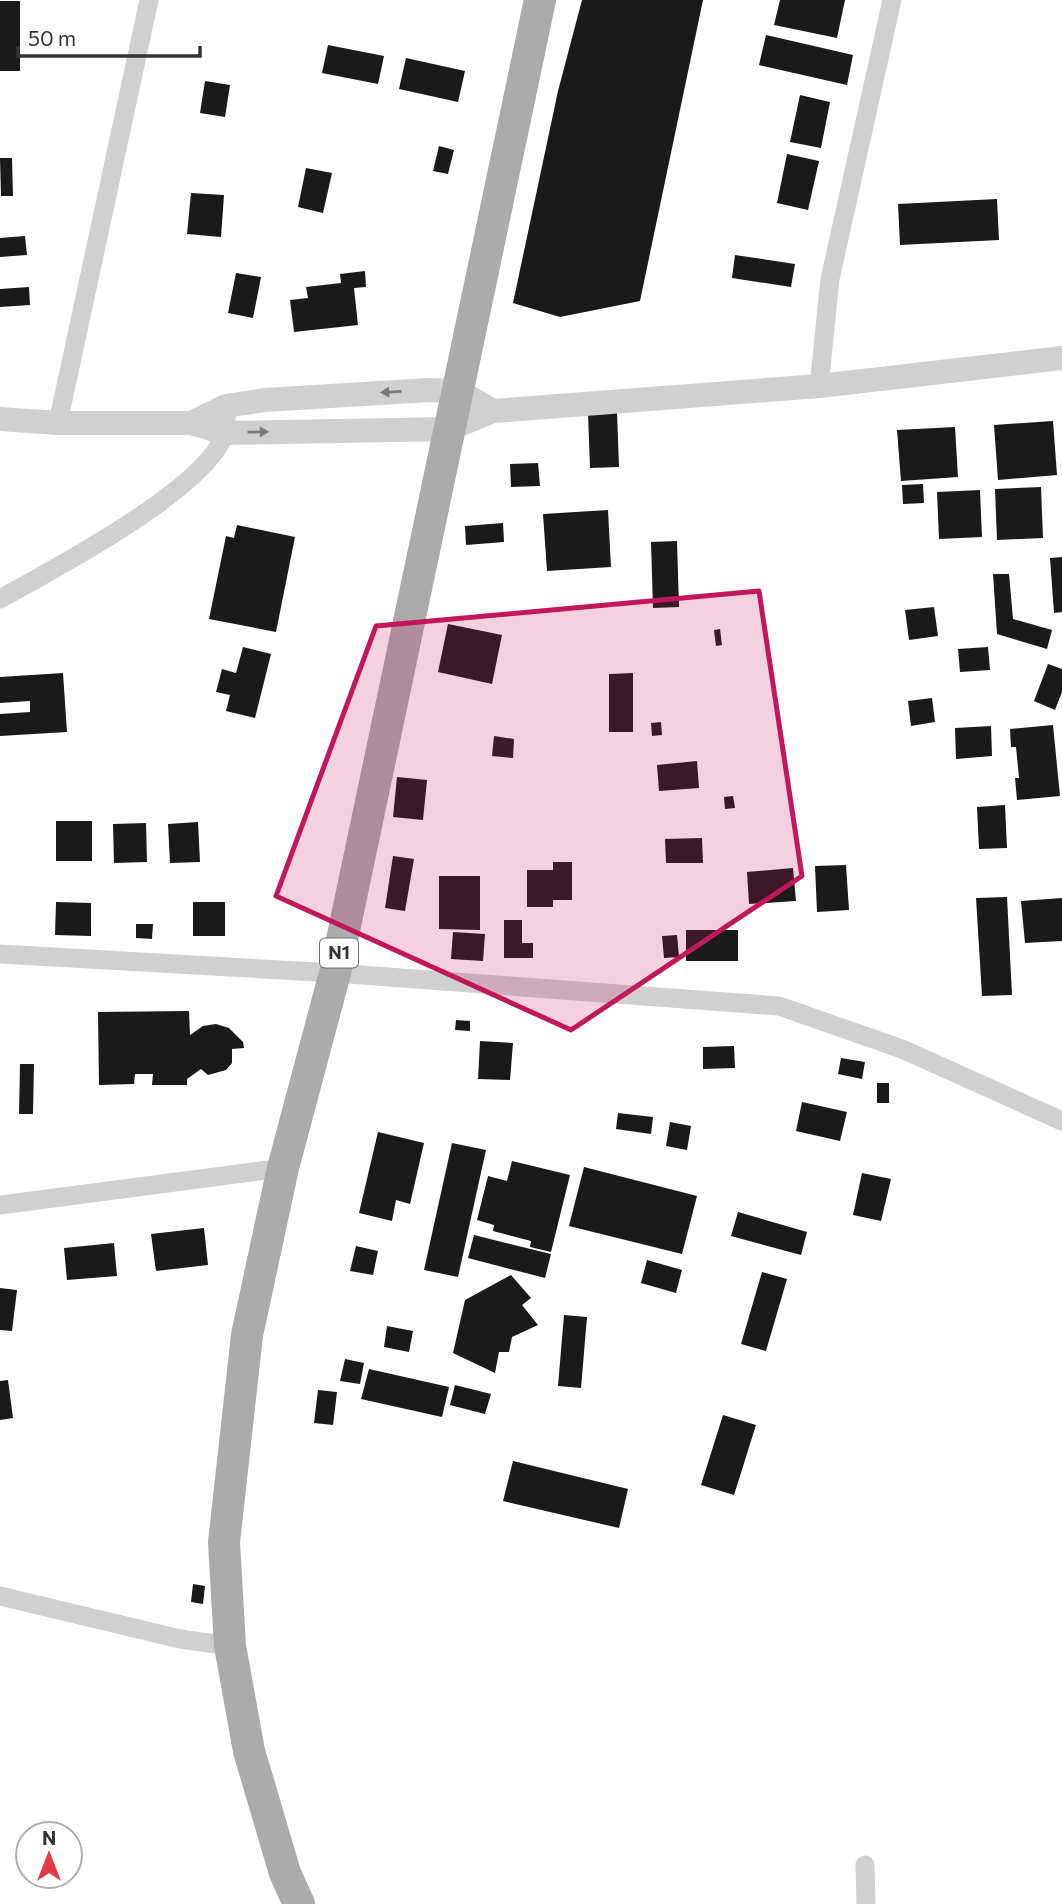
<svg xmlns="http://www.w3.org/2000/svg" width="1062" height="1904" font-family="Commissioner,sans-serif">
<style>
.building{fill:#1a1a1a}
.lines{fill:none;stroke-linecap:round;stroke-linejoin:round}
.minor{stroke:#d0d0d0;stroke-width:19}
.tertiary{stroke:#d0d0d0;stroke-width:24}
.primary{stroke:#ababab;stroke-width:32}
.oneway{fill:#7a7a7a}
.marked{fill:#c2185b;fill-opacity:0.2;stroke:#c2185b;stroke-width:5;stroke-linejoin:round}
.labels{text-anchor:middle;stroke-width:7;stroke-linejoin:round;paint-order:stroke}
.shield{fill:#fff;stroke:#707070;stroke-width:2}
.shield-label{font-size:18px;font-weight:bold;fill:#333}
</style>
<rect width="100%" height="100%" fill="#fff"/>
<!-- building -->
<g class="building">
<path d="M582 0H703L640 301 560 317 513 303 558 91Z"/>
<path d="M780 0H845L837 38 774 25Z"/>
<rect x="0" y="1" width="20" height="70"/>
<path d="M766 35 853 55 847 85 759 65Z"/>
<path d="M328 45 384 56 378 84 322 73Z"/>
<path d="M406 58 465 71 458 102 399 89Z"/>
<path d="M205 81 230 85 225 117 200 113Z"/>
<path d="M800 95 830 102 821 148 790 142Z"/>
<path d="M439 146 454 150 448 174 433 171Z"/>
<path d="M787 154 819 161 808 210 777 203Z"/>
<path d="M0 158H12L13 196H1Z"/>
<path d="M306 168 332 173 323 213 298 207Z"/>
<path d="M191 193 224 195 221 237 187 234Z"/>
<path d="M997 199 999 240 900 245 898 204Z"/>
<path d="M25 236 27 255 0 257V238Z"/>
<path d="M735 255 795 264 791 287 732 278Z"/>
<path d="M365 271 366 287 354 288 358 325 294 332 290 300 308 298 306 287 341 283 340 274Z"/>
<path d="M236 273 261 277 253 318 228 313Z"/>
<path d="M29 287 30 305 0 307V289Z"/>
<path d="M617 412 619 467 590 468 588 413Z"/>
<path d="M1053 421 1057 475 998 480 994 425Z"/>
<path d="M955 427 958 477 901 481 897 430Z"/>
<path d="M538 463 540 486 511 487 510 464Z"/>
<path d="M923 484 924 503 903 504 902 485Z"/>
<path d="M1041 487 1043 538 997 540 995 489Z"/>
<path d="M980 490 982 537 939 539 937 492Z"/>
<path d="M608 510 611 567 547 571 543 514Z"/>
<path d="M503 523 504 542 466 545 465 526Z"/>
<path d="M237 525 295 537 276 632 209 619 226 536 234 538Z"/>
<path d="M677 541 679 607 653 608 651 542Z"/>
<path d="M1062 557V612L1054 613 1050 558Z"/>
<path d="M993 574H1009L1013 619 1052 630 1047 649 997 634Z"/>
<path d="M934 607 938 636 909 640 905 610Z"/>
<path d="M448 624 502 635 492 684 438 672Z"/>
<path d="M720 629 722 645 716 646 714 630Z"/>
<path d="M243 647 271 654 255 718 226 711 230 695 216 692 222 669 236 673Z"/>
<path d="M988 647 990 670 960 672 958 649Z"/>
<path d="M1048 664 1062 669V692L1055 710 1034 701Z"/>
<path d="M63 673 67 732 0 736V714L30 712V701L0 703V677Z"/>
<path d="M633 673V732H609V674Z"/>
<path d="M932 698 935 722 911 726 908 701Z"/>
<path d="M661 722 662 735 652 736 651 723Z"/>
<path d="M1053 725 1060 796 1017 800 1015 778H1019L1016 747H1011L1010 729Z"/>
<path d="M991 726 992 756 956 759 955 728Z"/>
<path d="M494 736 514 739 513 758 492 756Z"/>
<path d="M697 761 699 788 659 791 657 765Z"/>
<path d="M397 777 427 780 423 820 393 817Z"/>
<path d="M733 796 735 808 725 809 724 797Z"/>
<path d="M1005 805 1007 848 979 849 977 807Z"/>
<rect x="56" y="821" width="36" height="40"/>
<path d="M198 822 200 862 170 863 168 824Z"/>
<path d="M146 823 147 862 114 863 113 824Z"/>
<path d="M702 838 703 863H666L665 839Z"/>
<path d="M393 856 414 859 405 911 385 908Z"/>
<path d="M553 862H572V900H553V907H527V870H553Z"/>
<path d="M846 865 849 910 817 912 815 866Z"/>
<path d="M793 868 796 901 749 904 747 872Z"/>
<path d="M439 876H480V930L439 929Z"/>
<path d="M1007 897 1012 995 982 996 976 898Z"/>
<path d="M1062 898V941L1025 943 1021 901Z"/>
<path d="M56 902 91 903V936L55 935Z"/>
<rect x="193" y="902" width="32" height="34"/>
<path d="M504 920H522V943H533V958H504Z"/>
<path d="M136 924H153L152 939 136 938Z"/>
<rect x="686" y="930" width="52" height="31"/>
<path d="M453 932 485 934 483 961 451 959Z"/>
<path d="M677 935 679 957 664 958 662 936Z"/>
<path d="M189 1011 190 1035 203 1026 216 1024 229 1028 243 1042 244 1048 232 1049V1063L226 1070 208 1075 201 1069 187 1079V1085H152L153 1074H135L134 1084 99 1085 98 1012Z"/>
<path d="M456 1020 470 1021V1031L455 1030Z"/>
<path d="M480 1041 513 1043 510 1080 478 1079Z"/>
<path d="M734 1046 735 1068 703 1069V1047Z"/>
<path d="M841 1058 865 1062 862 1079 838 1074Z"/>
<path d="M20 1064H34L33 1114H19Z"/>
<rect x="877" y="1083" width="12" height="20"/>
<path d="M802 1102 847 1112 840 1141 796 1131Z"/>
<path d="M618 1113 653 1117 651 1134 616 1129Z"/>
<path d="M670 1122 691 1126 687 1150 666 1146Z"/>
<path d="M378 1132 424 1143 410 1204 396 1200 392 1221 359 1213Z"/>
<path d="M452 1143 486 1150 458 1277 424 1270Z"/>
<path d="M512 1161 570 1175 551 1252 530 1247 531 1241 493 1231 494 1225 477 1220 488 1176 507 1181Z"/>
<path d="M584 1167 697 1196 682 1254 569 1226Z"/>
<path d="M862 1173 891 1179 881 1221 853 1215Z"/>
<path d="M738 1212 807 1232 801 1255 731 1236Z"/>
<path d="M204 1228 208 1265 156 1271 151 1234Z"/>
<path d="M474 1235 551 1254 545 1278 468 1258Z"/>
<path d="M114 1243 117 1276 67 1280 64 1248Z"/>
<path d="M356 1246 378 1251 373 1275 350 1271Z"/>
<path d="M647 1260 682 1270 676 1293 641 1283Z"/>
<path d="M762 1272 787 1279 766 1351 741 1344Z"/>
<path d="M511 1275 531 1298 522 1305 538 1325 512 1337 509 1352H499L495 1373 453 1353 465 1300Z"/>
<path d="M0 1288 17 1290 12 1331 0 1330Z"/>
<path d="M564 1315 587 1317 581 1388 558 1386Z"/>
<path d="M387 1326 413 1331 409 1352 384 1347Z"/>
<path d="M345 1359 364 1363 360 1384 340 1381Z"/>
<path d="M369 1369 449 1387 442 1417 361 1399Z"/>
<path d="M8 1380 13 1418 0 1420V1381Z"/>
<path d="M455 1385 491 1394 485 1414 450 1405Z"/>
<path d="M318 1390 337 1392 333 1425 314 1423Z"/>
<path d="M723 1415 756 1425 734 1495 701 1485Z"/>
<path d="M513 1461 628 1489 619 1528 503 1501Z"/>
<path d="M193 1584 205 1586 203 1604 191 1602Z"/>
</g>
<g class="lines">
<!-- minor -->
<g class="minor">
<path d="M819 386 830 279 892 0"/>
<path d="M58 423 149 0"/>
<path d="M0 599C50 571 211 487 225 432 227 425 226 414 226 406"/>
<path d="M0 954 335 973 779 1006 902 1049 1062 1121"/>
<path d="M0 1205 283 1168"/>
<path d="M0 1596 180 1639 230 1646"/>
<path d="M865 1865 866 1904"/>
</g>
<!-- tertiary -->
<g class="tertiary">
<path d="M0 419 58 423H191L225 433 450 429 493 411 819 386 1062 358"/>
<path d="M191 423 226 406 265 400 429 390 459 391 493 411"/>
</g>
<!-- primary -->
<path class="primary" d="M299 1904 285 1873 249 1751 230 1646 224 1542 247 1335 283 1168 335 973 540 0"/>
</g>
<!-- one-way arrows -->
<defs><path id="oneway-solid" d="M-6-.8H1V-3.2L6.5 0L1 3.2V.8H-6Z" transform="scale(1.75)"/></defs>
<g class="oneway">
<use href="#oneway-solid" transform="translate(391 392) rotate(177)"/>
<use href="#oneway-solid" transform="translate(258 432) rotate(-1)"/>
</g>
<!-- marked area -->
<path class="marked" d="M759 591 802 876 571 1030 276 896 376 626Z"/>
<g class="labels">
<!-- shield labels -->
<rect class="shield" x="320" y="938.5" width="38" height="29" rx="5"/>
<g class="shield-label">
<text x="339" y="959">N1</text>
</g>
</g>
<!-- north arrow -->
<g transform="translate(49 1855)"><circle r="33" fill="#ffffff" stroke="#adadad" stroke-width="2"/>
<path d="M0-5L12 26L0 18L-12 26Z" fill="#e63946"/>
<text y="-10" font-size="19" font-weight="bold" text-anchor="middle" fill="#333333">N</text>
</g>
<!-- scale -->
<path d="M18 46v10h182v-10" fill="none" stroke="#333333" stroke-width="3.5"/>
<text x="28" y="46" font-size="21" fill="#333333" stroke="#ffffff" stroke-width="5" paint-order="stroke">50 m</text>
</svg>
